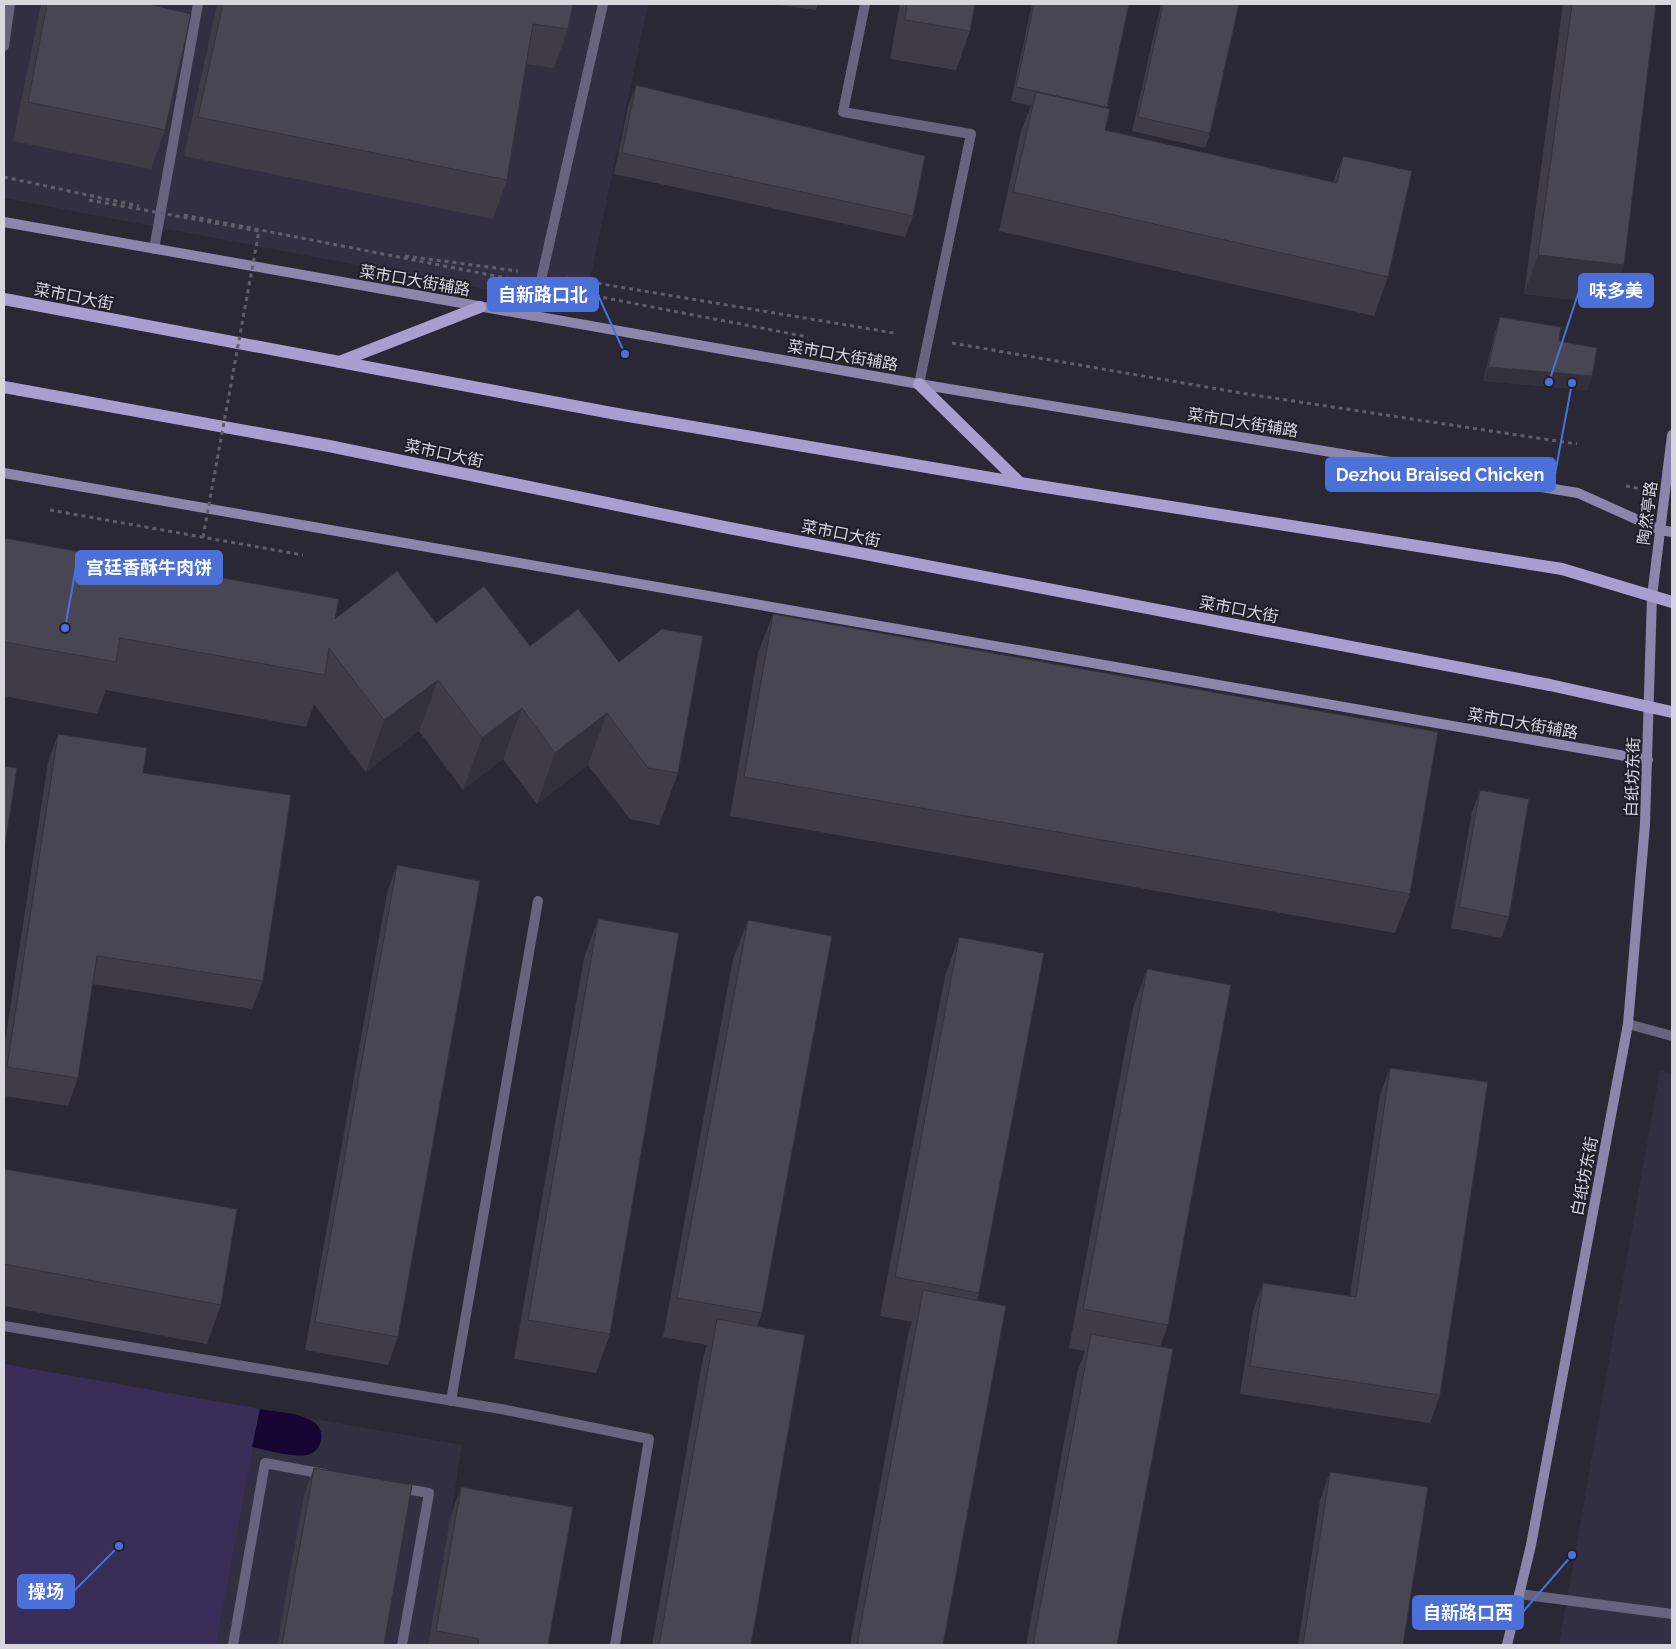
<svg xmlns="http://www.w3.org/2000/svg" width="1676" height="1649" font-family="Raleway,'Noto Sans SC',sans-serif">
<style>
.built{fill:#332f42}
.green{fill:#382e57}
.water{fill:#160533}
.lines{fill:none;stroke-linecap:round;stroke-linejoin:round}
.path{stroke:#605e6a;stroke-width:3;stroke-dasharray:4 4;stroke-linecap:butt}
.lane{stroke:#69647d;stroke-width:10}
.street{stroke:#69647d;stroke-width:10}
.secondary{stroke:#8c85ac;stroke-width:10}
.primary{stroke:#a89ed0;stroke-width:12}
.path-bridge{stroke:#605e6a;stroke-width:3;stroke-dasharray:4 4;stroke-linecap:butt}
.wall{fill:#3f3c48}
.shaded-wall{fill:#33313b}
.building{fill:#494654;stroke:#33313b}
.labels{text-anchor:middle;stroke-width:4;stroke-linejoin:round;paint-order:stroke}
.street-label{font-size:16px;fill:#d8d7e0;stroke:#201e2b}
.leader{fill:none;stroke:#4c70da;stroke-width:2}
.callout-dot{fill:#4c70da;stroke:#201e2b;stroke-width:2}
.callout{fill:#4c70da;stroke:#4c70da;stroke-width:2}
.callout-label{font-size:18px;text-anchor:middle;font-weight:bold;fill:#fff}
</style>
<rect width="100%" height="100%" fill="#2a2835"/>
<!-- built -->
<g class="built">
<path d="M4 4H648L584 308 4 198Z"/>
<path d="M1660 1070 1672 1074V1645H1559Z"/>
<path d="M4 1364 462 1445 451 1515 543 1645H4Z"/>
</g>
<!-- green -->
<path class="green" d="M4 1364 260 1409 216 1645H4Z"/>
<!-- water -->
<path class="water" d="M260 1409C278 1413 326 1412 321 1440 320 1446 316 1452 310 1454 298 1459 266 1450 252 1447Z"/>
<g class="lines">
<!-- path -->
<g class="path">
<path d="M4 177 139 206"/>
<path d="M184 215 516 280"/>
<path d="M405 256 518 271"/>
<path d="M566 278 894 333"/>
<path d="M564 290 808 337"/>
<path d="M952 343 1247 394 1577 444"/>
<path d="M1626 486 1642 489"/>
<path d="M50 510 303 555"/>
</g>
<!-- lane -->
<g class="lane">
<path d="M4 46 10 4"/>
<path d="M154 249 198 4"/>
<path d="M1628 1024 1672 1036"/>
<path d="M1519 1594 1672 1614"/>
</g>
<!-- street -->
<g class="street">
<path d="M865 4 843 112 971 134 919 384"/>
<path d="M533 316 603 4"/>
<path d="M4 1326 501 1409 649 1439 615 1645"/>
<path d="M451 1401 538 901"/>
<path d="M400 1488 429 1493 402 1645"/>
<path d="M233 1645 265 1463 324 1474"/>
</g>
<!-- secondary -->
<g class="secondary">
<path d="M4 222 919 384 1578 493 1660 530 1672 532"/>
<path d="M4 473 1648 760"/>
<path d="M1507 1645 1531 1545 1628 1024 1645 824 1652 596 1672 435"/>
</g>
<!-- primary -->
<g class="primary">
<path d="M4 299 617 414 1020 483 1562 569 1672 602"/>
<path d="M339 362 480 307"/>
<path d="M919 384 1020 483"/>
<path d="M4 387 329 446 724 527 1550 685 1672 712"/>
</g>
<!-- path-bridge -->
<path class="path-bridge" d="M89 200 259 231 203 537"/>
</g>
<!-- wall -->
<g class="wall">
<path d="M41 4H149L165 130 151 169 13 141Z"/>
<path d="M217 4H573L568 29 554 68 527 64 507 180 493 219 184 156Z"/>
<path d="M772 4H818L816 10Z"/>
<path d="M900 4H975L970 31 956 70 890 59Z"/>
<path d="M1032 4H1129L1106 108 1105 130 1333 182 1343 156 1388 277 1374 316 999 231 1021 131 1031 106 1011 101Z"/>
<path d="M1161 4H1239L1210 133 1205 148 1132 131Z"/>
<path d="M1563 4H1656L1624 265 1610 304 1524 294Z"/>
<path d="M636 85 913 216 905 237 614 174 628 106Z"/>
<path d="M1500 317 1559 341 1592 376 1587 390 1483 381 1495 332Z"/>
<path d="M4 538 335 619 436 623 530 646 678 773 659 825 630 819 588 765 537 804 503 759 463 790 419 731 366 772 314 704 306 727 106 690 97 714 4 696Z"/>
<path d="M773 614 1410 894 1395 933 730 816 758 653Z"/>
<path d="M58 734 143 773 263 981 252 1009 92 984 78 1078 68 1106 4 1096V1048L48 762Z"/>
<path d="M1480 790 1509 917 1501 938 1451 928 1472 812Z"/>
<path d="M397 865 398 1337 388 1365 305 1350 387 893Z"/>
<path d="M598 919 610 1334 596 1373 514 1359 584 958Z"/>
<path d="M748 920 762 1313 757 1326 751 1645H652L703 1358 707 1345 663 1337 733 959Z"/>
<path d="M959 937 979 1293 977 1301 943 1645H850L909 1330 912 1322 880 1316 945 976Z"/>
<path d="M1147 969 1168 1325 1160 1347 1117 1645H1026L1077 1373 1085 1351 1069 1348 1133 1008Z"/>
<path d="M1390 1068 1440 1395 1430 1423 1240 1394 1253 1311 1263 1283 1350 1296 1380 1095Z"/>
<path d="M4 1169 221 1305 207 1344 4 1306Z"/>
<path d="M314 1468 384 1645H277L304 1495Z"/>
<path d="M1330 1472 1403 1645H1298L1320 1500Z"/>
<path d="M461 1487 548 1645H428L451 1515Z"/>
</g>
<!-- shaded-wall -->
<g class="shaded-wall">
<path d="M1538 255 1624 265 1610 304 1524 294Z"/>
<path d="M1488 367 1592 376 1587 390 1483 381Z"/>
<path d="M438 680 419 731 366 772 384 720Z"/>
<path d="M522 708 503 759 463 790 482 738Z"/>
<path d="M607 713 588 765 537 804 555 753Z"/>
</g>
<!-- building -->
<g class="building">
<path d="M47 4H149L191 14 165 130 28 102Z"/>
<path d="M223 4H573L568 29 533 24 507 180 198 117Z"/>
<path d="M907 4H975L970 31 905 20Z"/>
<path d="M1034 4H1129L1107 107 1016 87Z"/>
<path d="M1163 4H1239L1210 133 1138 117Z"/>
<path d="M1572 4H1656L1624 265 1538 255Z"/>
<path d="M636 85 925 156 913 216 622 153Z"/>
<path d="M1036 92 1110 109 1105 130 1337 183 1343 156 1412 171 1388 277 1013 192Z"/>
<path d="M1500 317 1561 327 1559 341 1597 348 1592 376 1488 367Z"/>
<path d="M4 538 339 599 335 619 397 571 436 623 484 586 530 646 578 609 619 662 662 629 703 636 678 773 648 768 607 713 555 753 522 708 482 738 438 680 384 720 329 648 325 675 120 638 116 662 4 642Z"/>
<path d="M773 614 1438 732 1410 894 744 777Z"/>
<path d="M58 734 147 748 143 773 291 795 263 981 97 956 78 1078 7 1067Z"/>
<path d="M4 766 17 768 4 851Z"/>
<path d="M1480 790 1529 799 1509 917 1459 907Z"/>
<path d="M397 865 480 881 398 1337 315 1322Z"/>
<path d="M598 919 679 933 610 1334 528 1320Z"/>
<path d="M748 920 832 936 762 1313 677 1298Z"/>
<path d="M959 937 1044 953 979 1293 895 1277Z"/>
<path d="M1147 969 1231 985 1168 1325 1083 1309Z"/>
<path d="M1390 1068 1488 1082 1440 1395 1250 1366 1263 1283 1356 1297Z"/>
<path d="M4 1169 237 1209 221 1305 4 1264Z"/>
<path d="M923 1290 1006 1306 943 1645H857Z"/>
<path d="M717 1319 805 1335 751 1645H659Z"/>
<path d="M1091 1334 1173 1349 1117 1645H1033Z"/>
<path d="M314 1468 412 1485 384 1645H282Z"/>
<path d="M1330 1472 1428 1487 1403 1645H1303Z"/>
<path d="M461 1487 573 1507 548 1645H478L479 1639 436 1631Z"/>
</g>
<g class="labels">
<!-- street labels -->
<g class="street-label">
<text transform="translate(415 280) rotate(10)" y="6">菜市口大街辅路</text>
<text transform="translate(74 296) rotate(11)" y="6">菜市口大街</text>
<text transform="translate(843 355) rotate(10)" y="6">菜市口大街辅路</text>
<text transform="translate(1243 422) rotate(9)" y="6">菜市口大街辅路</text>
<text transform="translate(444 453) rotate(12)" y="6">菜市口大街</text>
<text transform="translate(1647 513) rotate(-83)" y="6">陶然亭路</text>
<text transform="translate(841 533) rotate(11)" y="6">菜市口大街</text>
<text transform="translate(1239 609) rotate(11)" y="6">菜市口大街</text>
<text transform="translate(1523 723) rotate(10)" y="6">菜市口大街辅路</text>
<text transform="translate(1632 777) rotate(-88)" y="6">白纸坊东街</text>
<text transform="translate(1584 1176) rotate(-79)" y="6">白纸坊东街</text>
</g>
</g>
<!-- callouts -->
<path class="leader" d="M1549 382L1579 291M625 354L598 295M1572 383L1555 474M65 628L76 567M119 1546L74 1591M1572 1555L1523 1612"/>
<g class="callout-dot">
<circle cx="1549" cy="382" r="5"/>
<circle cx="625" cy="354" r="5"/>
<circle cx="1572" cy="383" r="5"/>
<circle cx="65" cy="628" r="5"/>
<circle cx="119" cy="1546" r="5"/>
<circle cx="1572" cy="1555" r="5"/>
</g>
<g class="callout">
<rect x="1579" y="274" width="74" height="33" rx="5"/>
<rect x="488" y="278" width="110" height="33" rx="5"/>
<rect x="1326" y="458" width="229" height="33" rx="5"/>
<rect x="76" y="551" width="146" height="33" rx="5"/>
<rect x="18" y="1575" width="56" height="33" rx="5"/>
<rect x="1413" y="1596" width="110" height="33" rx="5"/>
</g>
<g class="callout-label">
<text x="1616" y="297">味多美</text>
<text x="543" y="301">自新路口北</text>
<text x="1440" y="481">Dezhou Braised Chicken</text>
<text x="149" y="574">宫廷香酥牛肉饼</text>
<text x="46" y="1598">操场</text>
<text x="1468" y="1619">自新路口西</text>
</g>
<!-- border -->
<rect width="1676" height="1649" fill="none" stroke="#d8d7e0" stroke-width="10"/>
</svg>
